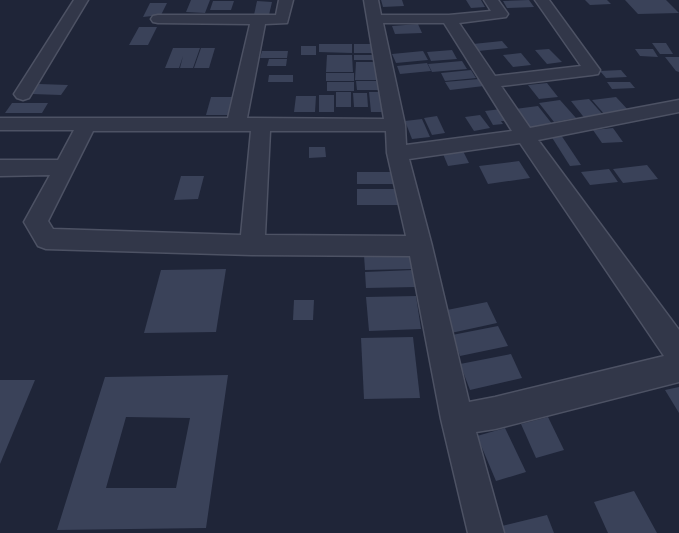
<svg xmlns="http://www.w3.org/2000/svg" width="679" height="533" font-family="Helvetica,sans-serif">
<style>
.building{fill:#3a4259;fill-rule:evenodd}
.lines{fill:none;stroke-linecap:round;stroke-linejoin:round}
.street-casing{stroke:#4d5264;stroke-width:3}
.street{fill:#323749;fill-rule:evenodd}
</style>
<rect width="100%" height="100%" fill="#1f2538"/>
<!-- building -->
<g class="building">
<path d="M191 0H210L205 13 186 12Z"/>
<path d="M381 0H402L404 6 383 7Z"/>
<path d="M466 0H481L485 7 471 8Z"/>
<path d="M529 0 534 7 507 8 503 1Z"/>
<path d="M585 0H607L611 4 590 5Z"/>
<path d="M625 0H666L679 13 638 14Z"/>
<path d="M213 1H234L231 10H210Z"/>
<path d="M257 1 272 2 269 15H254Z"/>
<path d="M150 3H167L161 15 143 17Z"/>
<path d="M418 24 422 33 395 34 392 26Z"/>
<path d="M139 27H157L148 45H129Z"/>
<path d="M502 41 508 48 478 51 473 44Z"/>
<path d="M652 43H666L673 54H660Z"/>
<path d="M319 44H352V53L319 52Z"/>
<path d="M354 44H377L378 53H354Z"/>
<rect x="301" y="46" width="15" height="9"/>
<path d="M173 48H200L193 68H180L183 56 179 68H165Z"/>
<path d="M201 48H215L209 68H194Z"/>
<path d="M549 49 562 62 547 64 535 50Z"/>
<path d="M635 49H653L658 57 640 56Z"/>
<path d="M452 50 457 59 431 61 427 52Z"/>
<path d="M262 51H288L287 58H260Z"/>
<path d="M423 51 428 60 396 63 392 54Z"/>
<path d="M521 53 531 65 513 67 503 55Z"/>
<path d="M327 55H352L353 72H326Z"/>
<path d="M354 55H377L378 60H354Z"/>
<path d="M665 57H679V72L676 71Z"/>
<path d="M269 59H287L286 66H267Z"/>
<path d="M462 61 467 69 432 72 428 64Z"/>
<path d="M356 62H379L382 80H355Z"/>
<path d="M427 63 431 71 400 74 397 66Z"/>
<path d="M471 70 476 78 445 81 441 73Z"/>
<path d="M621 70 627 77 606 78 600 71Z"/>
<rect x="326" y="73" width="28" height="8"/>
<path d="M269 75H293V82H268Z"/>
<path d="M479 79 484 86 450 90 445 82Z"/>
<path d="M356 81H382L383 90H357Z"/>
<rect x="327" y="82" width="27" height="9"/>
<path d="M607 82H630L635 88 612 89Z"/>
<path d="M547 83 558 97 539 99 528 85Z"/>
<path d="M39 84 68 85 61 95 32 94Z"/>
<rect x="336" y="92" width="15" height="15"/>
<path d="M369 92H385L387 112H371Z"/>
<path d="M353 93H367L368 107H354Z"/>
<rect x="319" y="95" width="15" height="17"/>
<path d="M296 96H316L315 112H294Z"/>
<path d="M211 97H236L232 115H206Z"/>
<path d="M616 97 630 112 605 115 592 100Z"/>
<path d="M589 99 605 117 586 120 571 101Z"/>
<path d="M560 100 576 118 554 122 539 103Z"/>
<path d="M12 103H48L42 113H5Z"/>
<path d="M538 106 553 125 529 128 515 109Z"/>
<path d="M501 109 508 121H501L503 124 493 125 485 111Z"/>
<path d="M480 115 490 128 474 131 465 117Z"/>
<path d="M437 116 445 133 432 135 424 118Z"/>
<path d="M422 119 430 137 412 139 405 121Z"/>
<path d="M613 128 623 142 602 143 593 130Z"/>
<path d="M561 135 581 165 570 166 551 136Z"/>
<path d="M309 147H325L326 157 309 158Z"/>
<path d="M461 147 469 163 448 166 441 149Z"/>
<path d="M519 161 530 178 488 184 479 166Z"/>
<path d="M647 165 658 179 623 183 613 169Z"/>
<path d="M609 169 618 182 590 185 581 172Z"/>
<path d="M357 172H396L397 184H357Z"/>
<path d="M181 176H204L198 199 174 200Z"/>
<path d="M357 189H400L401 205H357Z"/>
<path d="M411 254 413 269 365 270 364 255Z"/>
<path d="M226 269 216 332 144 333 161 270Z"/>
<path d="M413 270 416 287 366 288 365 272Z"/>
<path d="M416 296 421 329 369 331 366 297Z"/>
<path d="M294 300H314L313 320H293Z"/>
<path d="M487 302 497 323 451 333 442 311Z"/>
<path d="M498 326 508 346 460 356 452 335Z"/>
<path d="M413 337 420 398 364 399 361 338Z"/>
<path d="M511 354 522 378 470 390 460 364Z"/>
<path d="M228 375 206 528 57 530 105 377ZM126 417 190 418 176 488H106Z"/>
<path d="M0 380H35L0 464Z"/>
<path d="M679 387V413L665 390Z"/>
<path d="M548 417 564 450 536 458 521 424Z"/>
<path d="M505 428 526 472 496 481 477 436Z"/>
<path d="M634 491 657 533H608L594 502Z"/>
<path d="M547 515 554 533H500L498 527Z"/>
</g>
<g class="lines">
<defs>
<g id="street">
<path d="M74 0H88L29 98 23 100 17 98 14 94Z"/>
<path d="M279 0H293L287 23 265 24 247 118 384 119 364 0H378L381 15H449L491 11 484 0H498L508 14 506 17 459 23 495 76 581 66 535 0H549L600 70 598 74 592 75 501 86 530 128 679 100V112L538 140 679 330V382L495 429 476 432 504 533H468L441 419 410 256 252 255 46 249 38 246 24 222 50 175 0 176V160H58L74 130H0V118H228L250 24 158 23 153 22 151 19 153 16 158 15H276ZM383 23H444L512 131 406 145 405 125ZM93 131H251L241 235 53 229 48 221ZM270 131H386L387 153 406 236 265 235ZM520 143 664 356 495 397 469 402 432 246 409 159Z"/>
</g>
</defs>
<!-- street casing -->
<use href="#street" class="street-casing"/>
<!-- street -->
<use href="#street" class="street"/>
</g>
</svg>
